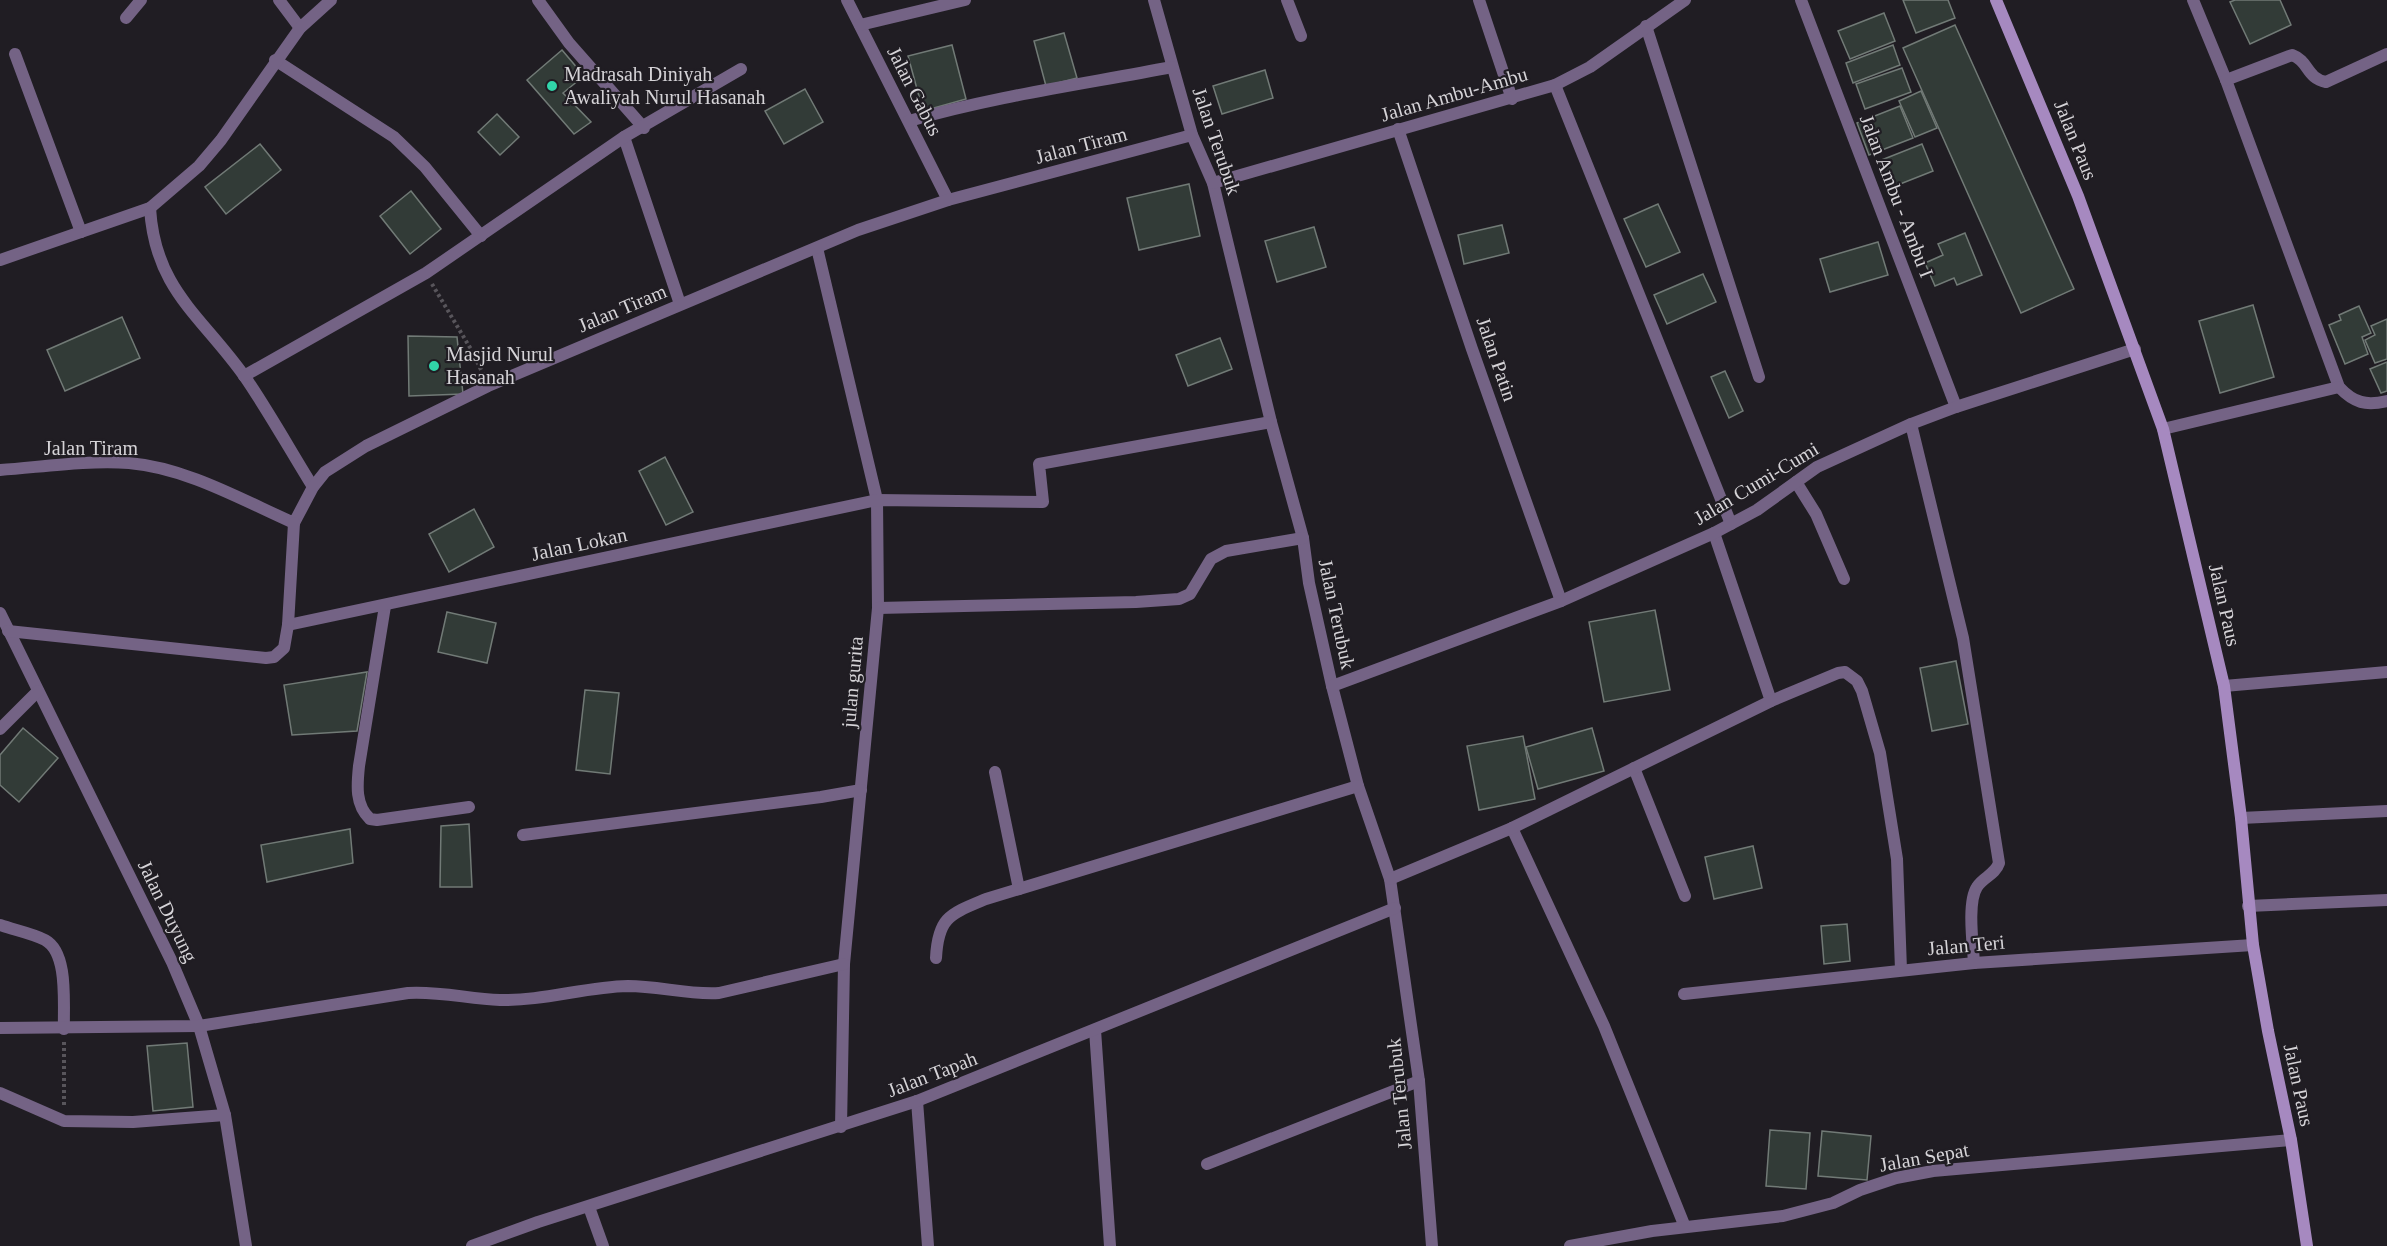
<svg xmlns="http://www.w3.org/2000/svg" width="2387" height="1246" font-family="'Times New Roman',serif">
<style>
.building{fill:#323b37;stroke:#717a76;stroke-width:1.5}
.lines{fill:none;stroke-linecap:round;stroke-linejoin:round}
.path{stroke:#58555b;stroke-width:4;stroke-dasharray:3 3;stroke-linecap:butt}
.street{stroke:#746385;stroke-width:12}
.secondary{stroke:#a689c0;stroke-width:12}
.poi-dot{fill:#31d4a9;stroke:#201d23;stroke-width:2}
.labels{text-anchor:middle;stroke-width:4.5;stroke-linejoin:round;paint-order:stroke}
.poi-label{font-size:20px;fill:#d5d3d7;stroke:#201d23;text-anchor:start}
.street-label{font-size:20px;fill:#d5d3d7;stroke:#201d23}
</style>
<rect width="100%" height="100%" fill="#201d23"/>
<!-- building -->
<g class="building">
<path d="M1903 0H1948L1955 18 1916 33Z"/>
<path d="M2235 0H2280L2291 25 2250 44 2230 2Z"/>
<path d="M1884 13 1895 41 1850 59 1838 31Z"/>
<path d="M1955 25 2074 289 2021 313 1903 48Z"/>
<path d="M1064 33 1077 78 1046 86 1034 41Z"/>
<path d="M952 45 966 99 923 111 908 56Z"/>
<path d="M1893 45 1900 65 1853 83 1846 63Z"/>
<path d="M562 50 584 76 563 93 591 122 574 134 527 80Z"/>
<path d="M1902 68 1911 92 1865 109 1856 84Z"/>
<path d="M1265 70 1273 98 1222 114 1213 86Z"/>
<path d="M805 89 823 122 784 144 765 111Z"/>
<path d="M1921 91 1937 128 1915 137 1899 101Z"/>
<path d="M1900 106 1913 138 1869 155 1857 123Z"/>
<path d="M497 114 519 137 500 155 478 132Z"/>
<path d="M260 144 281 170 226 214 205 187Z"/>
<path d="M1922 144 1933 171 1890 188 1879 161Z"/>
<path d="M1189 184 1200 236 1139 250 1127 198Z"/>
<path d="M411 191 441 229 410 254 380 216Z"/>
<path d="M1658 204 1680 252 1646 267 1624 219Z"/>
<path d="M1502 225 1509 253 1464 264 1458 235Z"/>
<path d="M1314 227 1326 267 1277 282 1265 241Z"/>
<path d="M1965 233 1982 275 1957 285 1954 278 1935 286 1925 263 1943 255 1938 244Z"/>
<path d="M1878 242 1888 275 1830 292 1820 259Z"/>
<path d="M1703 274 1716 302 1667 324 1654 295Z"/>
<path d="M2253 305 2274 377 2220 393 2199 321Z"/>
<path d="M2359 306 2371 333 2362 337 2368 354 2345 364 2329 325 2341 320 2339 315Z"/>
<path d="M122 317 140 358 65 391 47 350Z"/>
<path d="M2387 319V359L2375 363 2365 340 2375 335 2371 326Z"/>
<path d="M408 336 457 337 463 394 409 396Z"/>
<path d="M1220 338 1232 369 1188 386 1176 355Z"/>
<path d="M2387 362V391L2381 393 2370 369Z"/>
<path d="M1725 371 1743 411 1729 418 1711 377Z"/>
<path d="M665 457 693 512 666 525 639 471Z"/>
<path d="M474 509 494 547 449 572 429 534Z"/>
<path d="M1655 610 1670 690 1604 702 1589 622Z"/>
<path d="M447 612 496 623 487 663 438 652Z"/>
<path d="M1956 661 1968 724 1932 731 1920 668Z"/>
<path d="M367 672 357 731 292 735 284 685Z"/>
<path d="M585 690 619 693 610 774 576 770Z"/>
<path d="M23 728 58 758 19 802 0 785V755Z"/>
<path d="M1592 728 1604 771 1538 789 1526 747Z"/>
<path d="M1523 736 1535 799 1479 810 1467 746Z"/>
<path d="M469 824 472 887H440L441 826Z"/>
<path d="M350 829 353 863 267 882 261 845Z"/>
<path d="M1753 846 1762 888 1714 899 1705 857Z"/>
<path d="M1847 924 1850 961 1824 964 1821 926Z"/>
<path d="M187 1043 193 1107 153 1111 147 1046Z"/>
<path d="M1770 1130 1810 1133 1806 1189 1766 1186Z"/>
<path d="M1822 1131 1871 1136 1867 1180 1818 1176Z"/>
</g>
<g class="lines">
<!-- path -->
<g class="path">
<path d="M432 284 472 351 483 374"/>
<path d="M64 1042V1106"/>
</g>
<!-- street -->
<g class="street">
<path d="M279 0 300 28"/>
<path d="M538 0 569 43 644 128"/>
<path d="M847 0 948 200"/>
<path d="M1154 0 1192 135 1213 183 1271 422 1303 538 1309 583 1332 686 1358 786 1390 879 1419 1081 1432 1246"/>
<path d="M1287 0 1301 36"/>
<path d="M1479 0 1512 99"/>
<path d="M1801 0 1956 407"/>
<path d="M2193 0 2226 80 2339 387C2354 403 2366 406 2387 401"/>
<path d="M126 18 141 0"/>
<path d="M860 25 965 0"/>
<path d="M1646 26 1759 377"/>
<path d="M15 54 81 232"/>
<path d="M275 60 394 137 425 167 481 236"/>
<path d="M2226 80 2292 55C2309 61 2306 78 2326 82L2387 54"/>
<path d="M1555 85 1731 524"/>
<path d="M909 121C995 96 1084 84 1172 67"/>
<path d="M1398 129 1472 349 1561 601"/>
<path d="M624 137 680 304"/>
<path d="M1213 183 1555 85 1590 67 1685 0"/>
<path d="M150 208C155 290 202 316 245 377 269 412 290 450 313 487"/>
<path d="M817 248 877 500 878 608 844 964 841 1127"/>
<path d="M0 260 150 208 199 166 221 140 300 28 331 0"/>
<path d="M244 376 426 273 624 137 741 69"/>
<path d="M1911 424 1963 638 1999 863C1995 875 1983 877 1977 887 1967 902 1973 945 1974 963"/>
<path d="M2163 429 2339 387"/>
<path d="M0 470C42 467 87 460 129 463 187 468 242 500 294 523L313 487 325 472 366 446 488 386 858 230 948 200 1192 135"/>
<path d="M1796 482 1816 514 1844 579"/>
<path d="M1714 533 1771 701"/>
<path d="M385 606 359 766C357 785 355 805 370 819L377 820 469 807"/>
<path d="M878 608 1136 602 1179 599 1190 594 1211 559 1226 551 1303 538"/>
<path d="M0 613 172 962 199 1026 225 1115 246 1246"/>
<path d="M288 625 877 500 1043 502 1039 464 1271 422"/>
<path d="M8 631 266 658 274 657 284 648 288 625 294 523"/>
<path d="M1332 686 1561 601 1714 533 1757 510 1817 467 1911 424 1956 407 2135 349"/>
<path d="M2224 686 2387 672"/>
<path d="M0 729 38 691"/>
<path d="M1634 768 1685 896"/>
<path d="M995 772 1019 889"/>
<path d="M2241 818 2387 811"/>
<path d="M1512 828 1604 1026 1685 1227"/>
<path d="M523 835 821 797 861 790"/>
<path d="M1390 879 1512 828 1771 701 1838 673 1845 672 1857 681 1862 691 1880 753 1897 859 1901 970"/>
<path d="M2248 906 2387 900"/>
<path d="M0 925C14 930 31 933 45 940 69 953 63 1005 64 1029"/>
<path d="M936 958C938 917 950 914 986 899L1358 786"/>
<path d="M1684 994 1974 963 2253 945"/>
<path d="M0 1028 199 1026 408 993C440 991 469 999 500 1000 543 1001 585 987 628 986 659 986 688 995 719 993L844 964"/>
<path d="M1095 1030 1110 1246"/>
<path d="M0 1093 64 1121 133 1122 225 1115"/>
<path d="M917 1101 928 1246"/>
<path d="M1207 1164 1419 1081"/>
<path d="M589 1207 603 1246"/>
<path d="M472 1246 538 1222 917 1101 1395 908"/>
<path d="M1570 1246 1652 1231 1783 1216 1833 1203 1860 1190 1896 1178 1933 1171 2291 1140"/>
</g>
<!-- secondary -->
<path class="secondary" d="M1996 0 2078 196 2163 429 2224 686 2241 818 2253 945 2268 1031 2291 1140 2307 1246"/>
</g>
<!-- markers -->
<g class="poi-dot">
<circle cx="552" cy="86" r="6"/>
<circle cx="434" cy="366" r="6"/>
</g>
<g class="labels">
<!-- poi labels -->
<g class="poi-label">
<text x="564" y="81">Madrasah Diniyah<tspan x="564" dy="23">Awaliyah Nurul Hasanah</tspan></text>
<text x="446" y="361">Masjid Nurul<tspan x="446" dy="23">Hasanah</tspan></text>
</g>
<!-- street labels -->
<g class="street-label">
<text transform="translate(915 91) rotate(63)" y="7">Jalan Gabus</text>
<text transform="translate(1454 94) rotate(-16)" y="7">Jalan Ambu-Ambu</text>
<text transform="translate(2076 140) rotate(68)" y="7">Jalan Paus</text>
<text transform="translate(1217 141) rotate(71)" y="7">Jalan Terubuk</text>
<text transform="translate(1081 145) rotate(-15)" y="7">Jalan Tiram</text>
<text transform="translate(1897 196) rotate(69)" y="7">Jalan Ambu - Ambu I</text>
<text transform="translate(622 308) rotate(-23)" y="7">Jalan Tiram</text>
<text transform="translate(1497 359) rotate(71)" y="7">Jalan Patin</text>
<text x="91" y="455">Jalan Tiram</text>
<text transform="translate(1756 483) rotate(-31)" y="7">Jalan Cumi-Cumi</text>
<text transform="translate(579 544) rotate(-12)" y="7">Jalan Lokan</text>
<text transform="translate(2225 605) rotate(77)" y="7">Jalan Paus</text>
<text transform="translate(1337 614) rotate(78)" y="7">Jalan Terubuk</text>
<text transform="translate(852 682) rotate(-85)" y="7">julan gurita</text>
<text transform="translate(168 911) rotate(64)" y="7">Jalan Duyung</text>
<text transform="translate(1966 945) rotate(-5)" y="7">Jalan Teri</text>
<text transform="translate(932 1074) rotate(-21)" y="7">Jalan Tapah</text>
<text transform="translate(2299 1085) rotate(78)" y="7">Jalan Paus</text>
<text transform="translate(1399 1094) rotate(-96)" y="7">Jalan Terubuk</text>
<text transform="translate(1924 1157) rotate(-10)" y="7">Jalan Sepat</text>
</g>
</g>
</svg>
